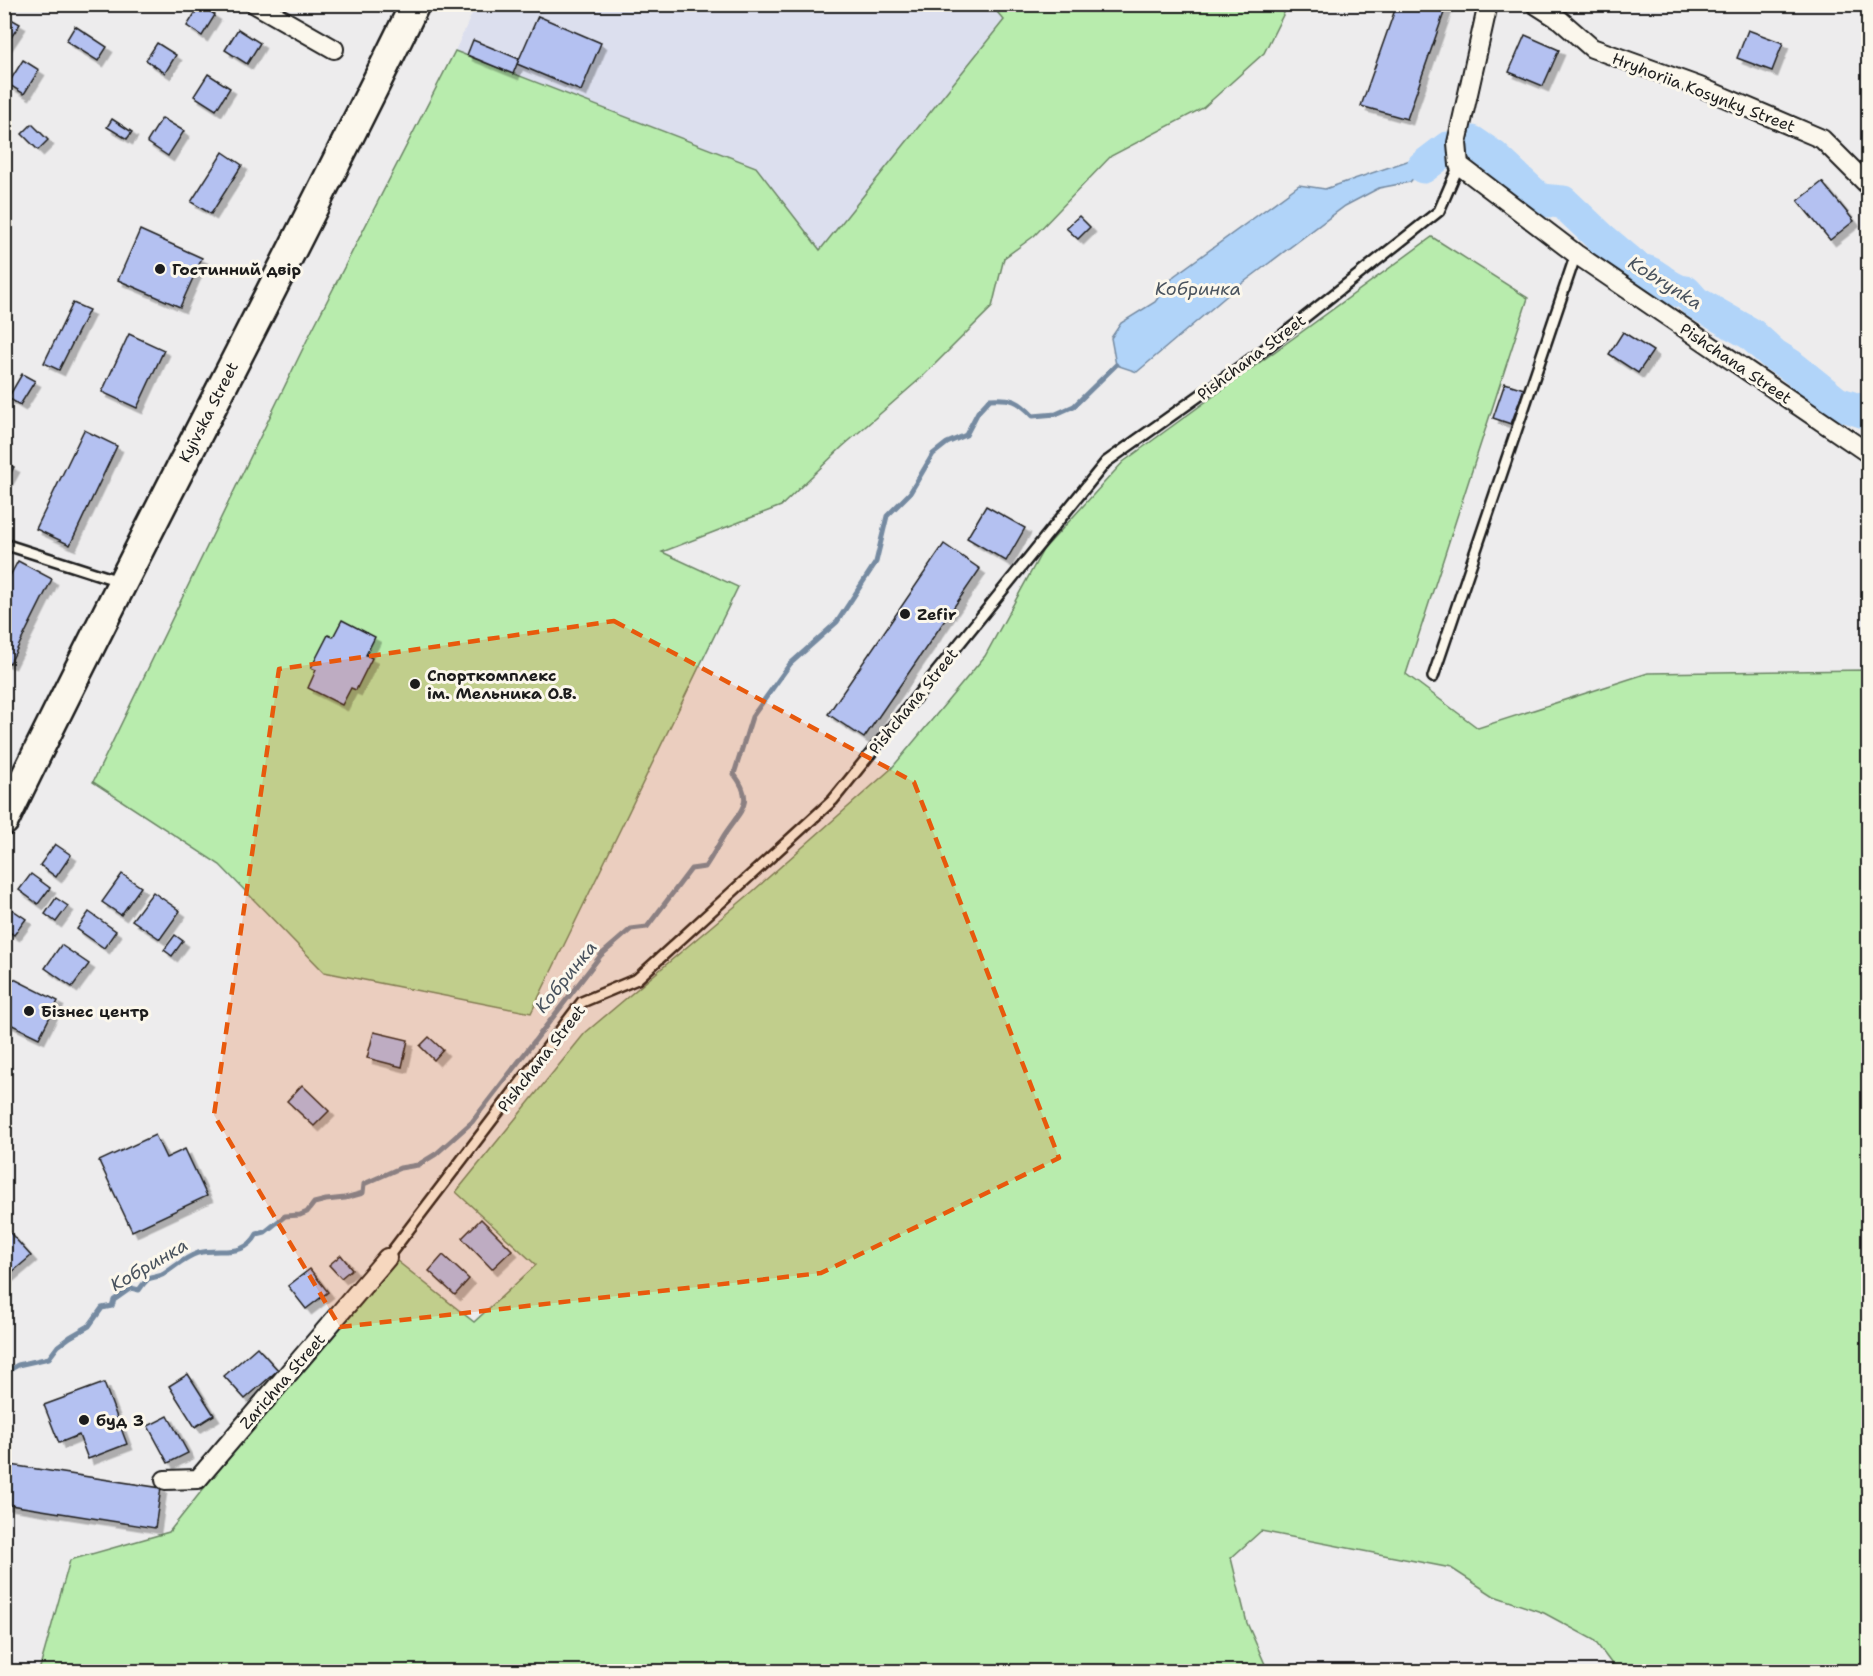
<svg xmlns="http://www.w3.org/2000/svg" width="1873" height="1676" font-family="'Shantell Sans',sans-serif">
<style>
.built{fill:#dcdfee}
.green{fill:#b8ecad;stroke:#6a8464;stroke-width:1.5}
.water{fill:#b1d4f9;stroke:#758aa1;stroke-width:1.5}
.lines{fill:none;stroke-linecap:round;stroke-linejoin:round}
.stream{stroke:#758aa1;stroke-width:5}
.river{stroke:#b1d4f9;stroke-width:33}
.building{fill:#b4c1f1;stroke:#1c1c1c;stroke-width:1.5;filter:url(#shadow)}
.service-casing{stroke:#1c1c1c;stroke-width:14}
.minor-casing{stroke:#1c1c1c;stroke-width:22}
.primary-casing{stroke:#1c1c1c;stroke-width:33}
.service{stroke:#fbf7ec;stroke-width:9}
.minor{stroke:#fbf7ec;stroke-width:18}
.primary{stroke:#fbf7ec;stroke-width:28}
.marked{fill:#e8590c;fill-opacity:0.2;stroke:#e8590c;stroke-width:4.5;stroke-dasharray:12 8;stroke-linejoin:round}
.poi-dot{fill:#1c1c1c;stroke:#fbf7ec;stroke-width:2}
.labels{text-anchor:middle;stroke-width:6;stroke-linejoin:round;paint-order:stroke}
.street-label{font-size:16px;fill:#1c1c1c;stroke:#fbf7ec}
.poi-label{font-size:16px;font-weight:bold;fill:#1c1c1c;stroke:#fbf7ec;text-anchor:start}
.water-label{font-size:18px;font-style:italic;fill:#49535e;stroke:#fbf7ec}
</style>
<defs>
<filter id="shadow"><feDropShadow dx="5.5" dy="5.5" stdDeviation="0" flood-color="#0004"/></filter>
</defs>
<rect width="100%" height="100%" fill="#edeced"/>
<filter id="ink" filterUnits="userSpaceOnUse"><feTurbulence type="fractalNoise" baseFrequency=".0167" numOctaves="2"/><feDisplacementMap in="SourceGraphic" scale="12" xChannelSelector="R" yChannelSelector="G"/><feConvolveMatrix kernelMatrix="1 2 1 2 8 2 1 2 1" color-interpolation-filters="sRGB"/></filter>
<g filter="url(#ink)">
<!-- built -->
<path class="built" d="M991 4 1004 19 820 250 756 167 455 51 476 5Z"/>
<!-- green -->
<g class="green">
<path d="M991 5H1288L1264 53 1203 108 1111 156 1034 236 1004 258 992 307 921 378 842 447 781 506 662 552 738 587 531 1013 324 972 220 865 93 782 309 336 455 51 756 167 820 250 1004 20Z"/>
<path d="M1432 237 1528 298 1406 674 1478 728 1648 673 1868 670V1671H1617L1594 1640 1544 1613 1494 1596 1451 1568 1261 1531 1231 1558 1247 1623 1268 1671H39L70 1560 169 1532 223 1464 397 1261 474 1322 536 1265 456 1192 585 1033 752 892 891 769 985 656 1043 550 1123 462Z"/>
</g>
<!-- water -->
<path class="water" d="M1410 160 1423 167 1410 182 1379 188 1345 206 1236 288 1137 372 1116 365 1111 338 1121 323 1155 302 1174 276 1299 185 1325 189Z"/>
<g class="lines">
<!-- stream -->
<path class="stream" d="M4 1373 18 1365 49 1358 58 1346 70 1337 89 1326 102 1308 112 1306 114 1300 131 1288 139 1290C141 1287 145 1282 148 1279 152 1277 158 1277 162 1275 174 1268 183 1258 198 1253 219 1247 244 1259 257 1234L265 1232 285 1216 300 1215 307 1212 314 1203 326 1200 345 1198 363 1193 364 1184 400 1168 418 1165 436 1154 472 1122 601 955 631 929 647 927 691 869 705 867C712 857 717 847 723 837 738 812 757 804 734 774L752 717 790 664 837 622 876 562 887 516 910 493 933 454 947 443 966 435 978 412 990 399C1012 398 1018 400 1033 416L1056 414 1074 406 1116 365"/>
<!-- river -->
<g class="river">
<path d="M1472 142 1494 157 1540 200 1563 202 1602 239 1639 270C1657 271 1667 291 1686 292L1695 302 1751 334 1774 355 1790 365 1837 403 1868 413"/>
<path d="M1423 167 1448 148"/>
</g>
</g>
<!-- building -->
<g class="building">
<path d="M1397 4H1447L1407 119 1361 106Z"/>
<path d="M200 5 215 15 202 36 187 26Z"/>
<path d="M4 15 20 24 4 48Z"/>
<path d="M538 16 601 43 581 91 517 64Z"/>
<path d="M75 26 107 47 98 61 66 41Z"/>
<path d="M238 29 260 43 247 64 225 50Z"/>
<path d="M1748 30 1783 43 1772 71 1737 58Z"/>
<path d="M1525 35 1559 50 1543 86 1509 72Z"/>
<path d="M473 40 519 59 513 74 467 55Z"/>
<path d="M157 43 176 55 165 73 146 60Z"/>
<path d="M23 60 39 70 24 94 8 84Z"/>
<path d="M208 74 230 88 216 110 194 96Z"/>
<path d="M162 118 184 131 168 156 147 142Z"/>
<path d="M112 119 132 132 127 139 107 127Z"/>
<path d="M32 124 48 140 38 150 22 134Z"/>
<path d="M223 152 242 165 211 214 191 202Z"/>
<path d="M1822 182 1854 221 1830 240 1798 201Z"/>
<path d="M1079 216 1090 227 1078 239 1066 228Z"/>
<path d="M140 230 202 258 180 307 118 280Z"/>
<path d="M73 303 89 310 59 370 44 363Z"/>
<path d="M1623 332 1653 351 1638 373 1609 354Z"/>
<path d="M129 334 164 350 137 408 102 392Z"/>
<path d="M22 374 35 381 20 405 8 398Z"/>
<path d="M1505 383 1524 389 1511 424 1493 418Z"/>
<path d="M84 430 117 446 70 545 36 529Z"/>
<path d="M4 462 14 467 4 485Z"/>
<path d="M986 506 1025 528 1006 561 967 538Z"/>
<path d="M944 544 980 569 864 738 828 714Z"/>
<path d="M18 561 52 579 10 663 4 661V587Z"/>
<path d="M342 620 375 637 366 655 372 658 356 690 351 688 342 705 308 688 316 670 311 668 328 635 333 637Z"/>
<path d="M55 844 71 855 56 877 40 865Z"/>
<path d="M31 874 50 888 38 904 19 890Z"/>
<path d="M122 874 141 887 121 915 102 902Z"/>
<path d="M153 892 180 911 160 939 132 920Z"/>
<path d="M56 898 68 906 56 922 45 914Z"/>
<path d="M4 904 26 919 14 935 4 928Z"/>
<path d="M89 912 116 931 104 948 77 929Z"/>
<path d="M175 935 183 941 172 956 164 950Z"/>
<path d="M61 945 89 964 72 987 45 968Z"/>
<path d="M4 974 58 1001 39 1038 4 1021Z"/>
<path d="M374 1032 408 1040 402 1067 367 1058Z"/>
<path d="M429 1037 443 1050 434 1060 420 1046Z"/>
<path d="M302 1085 329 1111 314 1126 287 1101Z"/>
<path d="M155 1135 166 1158 185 1149 207 1196 132 1231 99 1161Z"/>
<path d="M481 1219 512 1250 492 1269 462 1238Z"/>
<path d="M4 1226 31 1256 4 1279Z"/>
<path d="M341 1255 352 1269 341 1278 329 1265Z"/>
<path d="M443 1255 469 1279 455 1295 429 1271Z"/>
<path d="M310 1269 328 1292 306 1309 288 1286Z"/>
<path d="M257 1347 278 1370 245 1399 224 1376Z"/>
<path d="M188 1374 214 1415 195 1427 169 1386Z"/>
<path d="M104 1383 127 1444 88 1459 79 1435 59 1443 44 1405Z"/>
<path d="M168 1416 188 1453 168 1463 148 1426Z"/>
<path d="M4 1464 161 1488 155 1528 4 1504Z"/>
</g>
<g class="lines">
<defs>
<g id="service">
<path d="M4 544 119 581"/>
<path d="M1433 677 1576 254"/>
<path d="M387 1258 582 1002 637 979 833 800 1106 462 1261 352 1439 211 1459 165"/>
</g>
<g id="minor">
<path d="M255 4 334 49"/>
<path d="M1488 4 1457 143 1459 165 1576 254 1868 453"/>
<path d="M1535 4 1560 20 1592 48 1700 87 1822 139 1868 185"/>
<path d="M165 1480 198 1479 387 1258"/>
</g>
<path id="primary" d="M4 821C137 546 281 278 415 4"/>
</defs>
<!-- service casing -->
<use href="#service" class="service-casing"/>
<!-- minor casing -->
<use href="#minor" class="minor-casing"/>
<!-- primary casing -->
<use href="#primary" class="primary-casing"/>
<!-- service -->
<use href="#service" class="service"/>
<!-- minor -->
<use href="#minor" class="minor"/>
<!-- primary -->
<use href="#primary" class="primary"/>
</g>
</g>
<!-- marked area -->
<path class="marked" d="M614 621 914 782 1059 1158 821 1273 340 1327 214 1115 279 669Z"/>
<!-- markers -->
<g class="poi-dot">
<circle cx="160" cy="269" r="6"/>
<circle cx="905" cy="614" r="6"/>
<circle cx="415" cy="684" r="6"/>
<circle cx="29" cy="1011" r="6"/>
<circle cx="84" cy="1420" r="6"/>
</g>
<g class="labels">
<!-- street labels -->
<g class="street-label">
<text transform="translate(1704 92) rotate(21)" y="6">Hryhoriia Kosynky Street</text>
<text transform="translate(1251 357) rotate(-37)" y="6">Pishchana Street</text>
<text transform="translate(1736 363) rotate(34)" y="6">Pishchana Street</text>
<text transform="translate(208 412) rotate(-63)" y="6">Kyivska Street</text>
<text transform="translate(913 701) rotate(-51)" y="6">Pishchana Street</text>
<text transform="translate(541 1058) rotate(-52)" y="6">Pishchana Street</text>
<text transform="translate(282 1381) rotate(-49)" y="6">Zarichna Street</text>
</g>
<!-- poi labels -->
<g class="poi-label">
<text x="172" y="275">Гостинний двір</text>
<text x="917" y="620">Zefir</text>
<text x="427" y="681">Спорткомплекс<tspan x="427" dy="18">ім. Мельника О.В.</tspan></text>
<text x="41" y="1017">Бізнес центр</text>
<text x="96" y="1426">буд 3</text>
</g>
<!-- water labels -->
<g class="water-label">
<text transform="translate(1665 283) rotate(32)" y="6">Kobrynka</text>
<text x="1198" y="295">Кобринка</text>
<text transform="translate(566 977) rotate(-51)" y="6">Кобринка</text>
<text transform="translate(149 1265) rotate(-30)" y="6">Кобринка</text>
</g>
</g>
<!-- margin -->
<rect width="1873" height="1676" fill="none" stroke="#fbf7ec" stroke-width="24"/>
<rect x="12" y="12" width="1849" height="1652" fill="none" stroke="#1c1c1c" stroke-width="2" filter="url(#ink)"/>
</svg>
